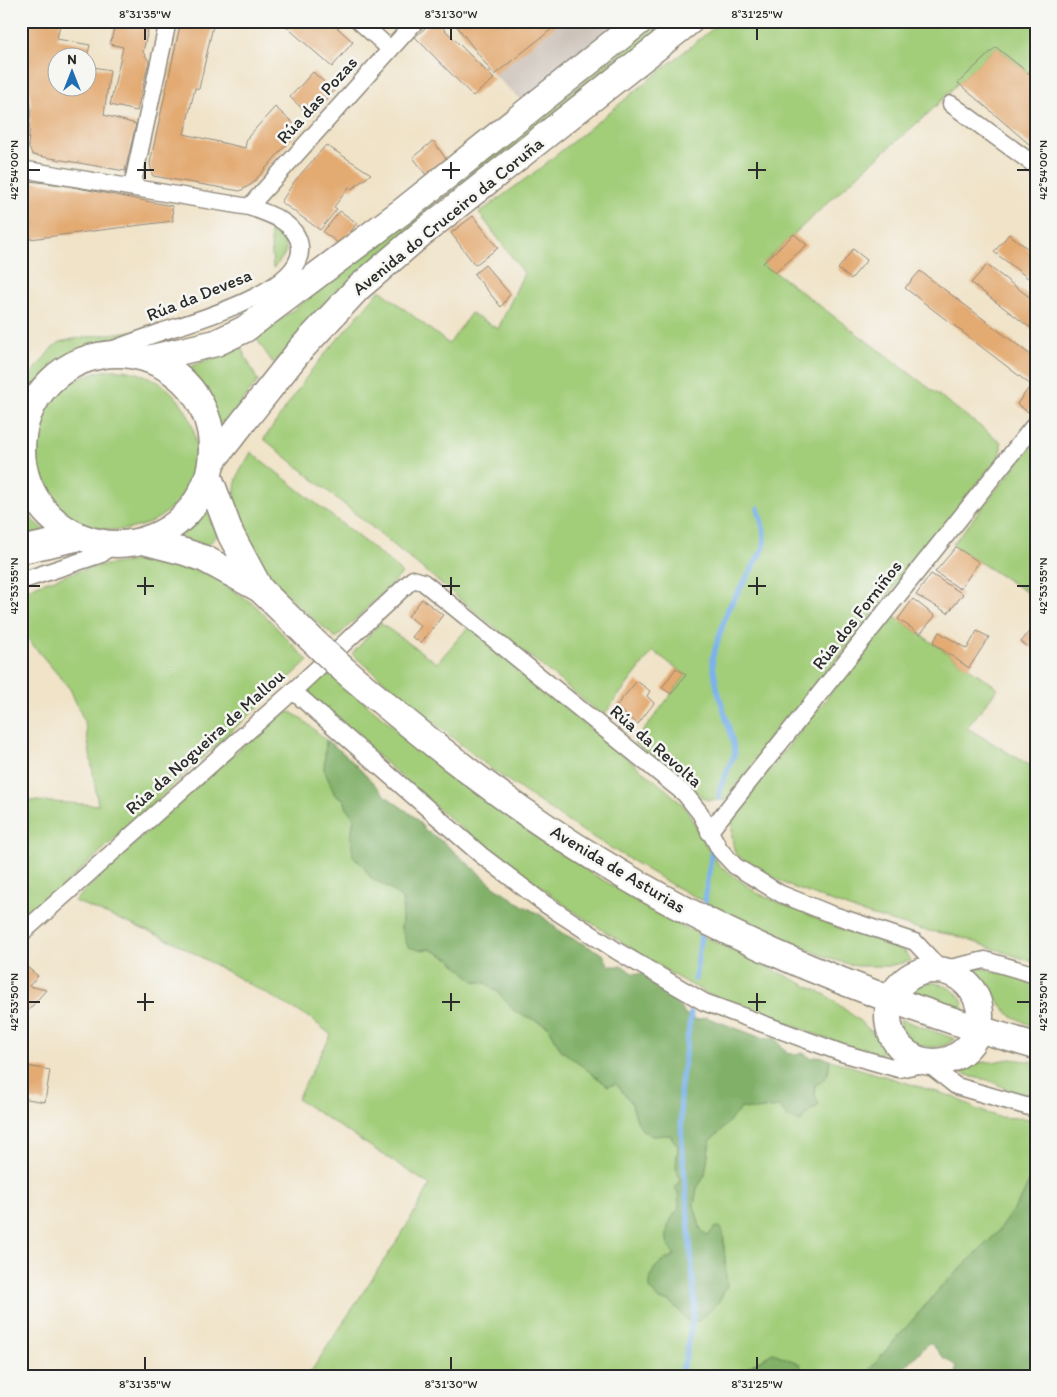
<svg xmlns="http://www.w3.org/2000/svg" width="1057" height="1397" font-family="Itim,sans-serif">
<style>
.industrial{fill:#ccc2b9}
.green{fill:#a2cd79;stroke:#667c52}
.forest{fill:#81b069;stroke:#566e4a}
.lines{fill:none;stroke-linecap:round;stroke-linejoin:round}
.stream{stroke:#7bb2ea;stroke-width:5.5}
.building{fill:#e3aa72}
.street-casing{stroke:#8e877a;stroke-width:19}
.primary-casing{stroke:#8e877a;stroke-width:29}
.street{stroke:#fff;stroke-width:16}
.primary{stroke:#fff;stroke-width:26}
.primary-bridge-casing{stroke:#8e877a;stroke-width:29;stroke-linecap:butt}
.primary-bridge{stroke:#fff;stroke-width:26}
.ticks{fill:none;stroke:#2b2b2b;stroke-width:2}
.labels{text-anchor:middle;stroke-width:5;stroke-linejoin:round;paint-order:stroke}
.street-label{font-size:18px;fill:#2b2b2b;stroke:#f6f6f2}
.neatline{fill:none;stroke:#2b2b2b;stroke-width:2}
.ticks-label{font-size:12px;text-anchor:middle;fill:#2b2b2b}
</style>
<rect width="100%" height="100%" fill="#f6f6f2"/>
<filter id="ink" filterUnits="userSpaceOnUse"><feTurbulence type="fractalNoise" baseFrequency=".02" numOctaves="2"/><feDisplacementMap in="SourceGraphic" scale="10" xChannelSelector="R" yChannelSelector="G"/><feConvolveMatrix kernelMatrix="1 2 1 2 8 2 1 2 1" color-interpolation-filters="sRGB"/></filter>
<filter id="wash" filterUnits="userSpaceOnUse"><feTurbulence type="fractalNoise" baseFrequency=".0096" numOctaves="4" result="noise"/><feDisplacementMap in="SourceGraphic" scale="20" xChannelSelector="R" yChannelSelector="G"/><feGaussianBlur stdDeviation="1.12" result="paint"/><feColorMatrix in="noise" values="0 0 0 0 0 0 0 0 0 0 0 0 0 0 0 0 0 1.4 0 .05"/><feComposite in="paint" operator="in"/></filter>
<g filter="url(#wash)">
<rect width="100%" height="100%" fill="#f0e3c8"/>
<!-- industrial -->
<path class="industrial" d="M453 21H621L522 101 494 75Z"/>
<!-- green -->
<g class="green">
<path d="M660 21H672L273 363 256 338 353 265Z"/>
<path d="M722 21H1036V79L996 47 958 83 932 110 862 171 763 263 1001 442V454L725 800H707L699 795 679 775 634 743 686 675 653 651 603 716 264 439 313 368 380 290 449 344 471 313 498 329 524 273 479 213 539 169Z"/>
<path d="M270 231C291 241 290 253 273 268Z"/>
<path d="M160 327 78 353 49 373 21 406V388L51 349 60 342 73 339Z"/>
<path d="M240 346 258 381 221 429C213 406 204 385 185 369Z"/>
<circle cx="116" cy="450" r="80"/>
<path d="M1036 441V598L952 545Z"/>
<path d="M251 452 394 565 402 574 336 638C294 602 251 570 238 513 235 502 233 491 237 479 239 470 247 461 251 452Z"/>
<path d="M21 502 33 521 45 531 21 536Z"/>
<path d="M209 507 219 534 203 550 177 540Z"/>
<path d="M148 559 178 564 212 576 256 606 308 661 21 925V800L98 805 85 723 70 689 21 631V592L39 584 92 567Z"/>
<path d="M892 616 898 619 998 688 967 728 1036 769V963L954 935 923 930 863 913 787 885 736 855C731 841 731 829 734 815Z"/>
<path d="M380 623 437 663 469 626 567 710 668 791 685 807 707 847 719 865 757 893 846 931 885 943 905 952 911 961 888 966H857L834 960 762 931 672 885 571 824 494 771 417 709 352 654Z"/>
<path d="M320 674H327L337 679 448 773 591 873 680 925 826 995 860 1021 880 1040 885 1047 884 1052 878 1054H871L842 1044 711 995 678 978 573 911 456 824 312 699C306 688 313 683 320 674Z"/>
<path d="M290 712 301 718 326 740 324 769 335 795 344 799 347 809 354 818 351 837 353 856 364 867 370 877 389 888 402 899 403 909 401 928 419 950 430 949 450 959 474 981 486 983 498 992 514 1011 548 1026 561 1050 608 1086 616 1084 631 1102 637 1120 652 1136 670 1135 678 1146 676 1168 680 1179 679 1209C670 1217 664 1233 668 1244 670 1248 673 1252 675 1255L665 1260 659 1300 671 1302 687 1320 725 1266 724 1240 723 1233 714 1229 708 1236 701 1230 694 1205 697 1188 705 1175 710 1140 719 1133 741 1108 756 1110 779 1107 788 1118 806 1117 809 1111 816 1108 815 1085 828 1075 830 1060 954 1097 978 1110 999 1117 1036 1119V1167L1022 1197 996 1234 941 1287 864 1376H803L800 1364 773 1353 733 1376H308L406 1227 430 1185 297 1099 331 1035 310 1018 172 941 74 901 174 807 266 726 280 715Z"/>
<path d="M978 967 1007 975 1036 985V1028L1010 1015 972 972Z"/>
<path d="M929 982C945 984 964 992 964 1011L908 991 912 988Z"/>
<path d="M900 1019 955 1039C936 1055 902 1047 900 1019Z"/>
<path d="M1010 1059 1036 1062V1098L1005 1088 988 1080 972 1077 958 1071 963 1063 992 1062Z"/>
</g>
<!-- forest -->
<g class="forest">
<path d="M326 740 347 756 387 797 415 817 425 830 443 842 494 886 522 905 541 915 562 933 603 954 609 966H623L632 973 645 974 661 983 667 993 685 1014 697 1020 706 1017 762 1038H775L788 1054 803 1053 811 1058 820 1056 830 1060C828 1072 827 1081 815 1085V1095L819 1104 816 1108 809 1111 801 1122 788 1118 779 1107 756 1110 741 1108 719 1133 710 1140 705 1175 697 1188 694 1205 701 1230 708 1236 714 1228 719 1227 723 1233 727 1286 719 1301 706 1315 697 1321 687 1320 671 1302 659 1300 650 1289C649 1268 658 1263 675 1255 673 1252 669 1248 668 1244 664 1233 670 1217 679 1209L678 1194 675 1189 680 1179 676 1168 678 1146 670 1135 652 1136 642 1130 637 1120 631 1102 616 1084 608 1086 561 1050 548 1026 514 1011 498 992 486 983 474 981 450 959 430 949 419 950 408 947 401 928 403 909 402 899 389 888 370 877 364 867 353 856 351 837 354 818 347 808 344 799 335 795 324 769Z"/>
<path d="M1036 1167V1376H956V1366L943 1357 930 1342 896 1376H864L941 1287 996 1234 1022 1197Z"/>
<path d="M773 1353 800 1364 803 1376H733Z"/>
</g>
<g class="lines">
<!-- stream -->
<g class="stream">
<path d="M719 798 720 788 735 753 731 735 717 688 712 659 728 609 764 548V532L758 508"/>
<path d="M705 901 712 850"/>
<path d="M695 979 701 935"/>
<path d="M680 1376 685 1360 695 1306 682 1141 680 1092 691 1013"/>
</g>
</g>
<g id="blocks">
<!-- building -->
<g class="building">
<path d="M21 21H61L57 39 90 45 87 58H58V88H88V66L110 70 104 115 136 124 125 171 33 155 28 147 31 107Z"/>
<path d="M116 21H150L143 52 149 61 137 111 110 105 123 47 110 44Z"/>
<path d="M181 21H214L199 89 195 88 184 134 245 148 247 138 275 107 300 129 252 184 240 191 153 176 152 174 150 163Z"/>
<path d="M280 21H330L353 42 332 67Z"/>
<path d="M433 21H436L494 79 473 96 415 37Z"/>
<path d="M453 21H562L494 75Z"/>
<path d="M996 47 1036 79V150L958 83Z"/>
<path d="M313 72 334 91 311 117 290 97Z"/>
<path d="M433 141 447 160 426 175 413 157Z"/>
<path d="M326 145 371 174 352 189 349 187 334 207 337 209 320 230 281 202 294 182Z"/>
<path d="M21 180 62 185 172 206 173 221 22 240Z"/>
<path d="M340 211 357 223 341 245 323 232Z"/>
<path d="M473 216 498 248 475 265 451 233Z"/>
<path d="M794 234 807 245 775 273 763 263Z"/>
<path d="M1009 234 1036 255V284L994 252Z"/>
<path d="M853 249 867 260 851 279 838 269Z"/>
<path d="M485 265 510 294 501 307 474 274Z"/>
<path d="M987 265 1036 302V332L971 283Z"/>
<path d="M920 271 1036 359V400L1028 412 1017 404 1031 385 905 288Z"/>
<path d="M956 547 979 562 960 589 935 572Z"/>
<path d="M931 574 963 594 948 613 916 595Z"/>
<path d="M422 599 443 615 421 643 412 637 421 626 408 616Z"/>
<path d="M913 599 935 616 920 634 898 619Z"/>
<path d="M977 631 989 637 969 668 933 643 939 632 967 649Z"/>
<path d="M1028 633 1036 637 1030 648 1021 642Z"/>
<path d="M676 668 686 675 671 694 662 688Z"/>
<path d="M637 681 650 691 647 696 654 703 638 724 615 707Z"/>
<path d="M21 962 38 976 29 986 46 990 26 1013 21 1012Z"/>
<path d="M21 1065 50 1070 45 1102 21 1098Z"/>
</g>
</g>
</g>
<g filter="url(#ink)">
<use href="#blocks" fill-opacity="0" stroke="#8e877a" stroke-width="1"/>
<g class="lines">
<defs>
<g id="street">
<path d="M359 21 390 49"/>
<path d="M951 104 1036 166"/>
<path d="M21 169 249 207C268 213 298 223 300 247 304 291 194 321 161 332 138 340 115 348 93 357"/>
<path d="M132 187 168 21"/>
<path d="M249 207 416 21"/>
<path d="M21 416 37 397"/>
<path d="M21 581 102 554 111 544"/>
<path d="M293 691 481 855 545 904 617 951 704 1002 842 1053 899 1069 927 1063 956 1086 1036 1109"/>
<path d="M709 832 1036 423"/>
<path d="M21 934 293 691 413 579 423 582 685 794 700 813 720 850 735 866 781 894 801 902 828 913 915 942 941 970 985 960 1036 975"/>
</g>
<g id="primary">
<circle cx="117" cy="449" r="95"/>
<path d="M148 359 216 343 245 329 404 210 640 21"/>
<path d="M213 460 300 350 357 289 421 234 690 21"/>
<path d="M209 477 231 535 260 589"/>
<path d="M143 541 185 552 205 559 260 589 310 638"/>
<path d="M21 550 80 537"/>
<path d="M343 669C425 739 510 807 603 863 737 946 884 1003 1036 1046"/>
<circle cx="934" cy="1016" r="46"/>
</g>
</defs>
<!-- street casing -->
<use href="#street" class="street-casing"/>
<!-- primary casing -->
<use href="#primary" class="primary-casing"/>
<!-- street -->
<use href="#street" class="street"/>
<!-- primary -->
<use href="#primary" class="primary"/>
<defs>
<path id="primary-bridge" d="M310 638 343 669"/>
</defs>
<!-- primary-bridge casing -->
<use href="#primary-bridge" class="primary-bridge-casing"/>
<!-- primary-bridge -->
<use href="#primary-bridge" class="primary-bridge"/>
</g>
</g>
<!-- ticks -->
<path class="ticks" d="M145 28V40M451 28V40M757 28V40M145 162V179M451 162V179M757 162V179M28 170H40M137 170H154M442 170H460M748 170H766M1017 170H1030M145 577V595M451 577V595M757 577V595M28 586H40M137 586H154M442 586H460M748 586H766M1017 586H1030M145 993V1011M451 993V1011M757 993V1011M28 1002H40M137 1002H154M442 1002H460M748 1002H766M1017 1002H1030M145 1357V1370M451 1357V1370M757 1357V1370"/>
<g class="labels">
<!-- street labels -->
<g class="street-label">
<text transform="translate(317 100) rotate(-48)" y="6">Rúa das Pozas</text>
<text transform="translate(448 216) rotate(-39)" y="6">Avenida do Cruceiro da Coruña</text>
<text transform="translate(199 295) rotate(-22)" y="6">Rúa da Devesa</text>
<text transform="translate(857 615) rotate(-52)" y="6">Rúa dos Forniños</text>
<text transform="translate(205 742) rotate(-42)" y="6">Rúa da Nogueira de Mallou</text>
<text transform="translate(656 746) rotate(41)" y="6">Rúa da Revolta</text>
<text transform="translate(618 869) rotate(31)" y="6">Avenida de Asturias</text>
</g>
</g>
<!-- margin -->
<rect width="1057" height="1397" fill="none" stroke="#f6f6f2" stroke-width="55"/>
<!-- north arrow -->
<g transform="translate(72 72)"><circle r="24" fill="#f6f6f2" stroke="#a5a5a2"/>
<path d="M0-4L9 19L0 12L-9 19Z" fill="#1f6fb2"/>
<text y="-8" font-size="14" font-weight="bold" text-anchor="middle" fill="#2b2b2b">N</text>
</g>
<rect x="28" y="28" width="1002" height="1342" class="neatline"/>
<g class="ticks-label">
<text x="145" y="18">8°31'35"W</text>
<text x="451" y="18">8°31'30"W</text>
<text x="757" y="18">8°31'25"W</text>
<text transform="translate(14 170) rotate(-90)" y="4">42°54'00"N</text>
<text transform="translate(1043 170) rotate(-90)" y="4">42°54'00"N</text>
<text transform="translate(14 586) rotate(-90)" y="4">42°53'55"N</text>
<text transform="translate(1043 586) rotate(-90)" y="4">42°53'55"N</text>
<text transform="translate(14 1002) rotate(-90)" y="4">42°53'50"N</text>
<text transform="translate(1043 1002) rotate(-90)" y="4">42°53'50"N</text>
<text x="145" y="1388">8°31'35"W</text>
<text x="451" y="1388">8°31'30"W</text>
<text x="757" y="1388">8°31'25"W</text>
</g>
</svg>
